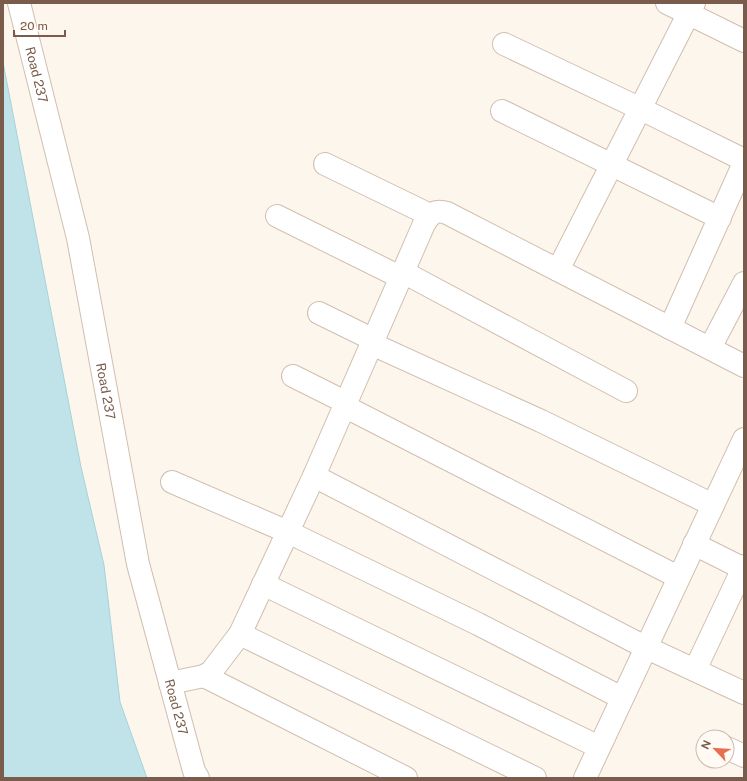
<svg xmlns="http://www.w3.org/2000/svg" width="747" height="781" font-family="'Public Sans',sans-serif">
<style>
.water{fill:#bfe3e8;stroke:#a5d3da}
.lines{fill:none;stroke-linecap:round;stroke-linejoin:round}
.minor-casing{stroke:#d1beb0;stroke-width:24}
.minor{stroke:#fff;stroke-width:22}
.labels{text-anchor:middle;stroke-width:3;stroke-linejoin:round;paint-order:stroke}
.street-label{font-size:13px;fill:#7a5c4d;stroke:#fffaf3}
</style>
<rect width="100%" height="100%" fill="#fdf6ec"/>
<!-- water -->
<path class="water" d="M3 62 81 467 104 565 120 702 147 778H3Z"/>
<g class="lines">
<defs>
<g id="minor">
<path id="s1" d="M19 3 78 238 138 564 194 771 198 778"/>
<path d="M667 3 744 41"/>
<path d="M504 44 639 108 744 160"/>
<path d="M502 111 720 218"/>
<path d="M325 164 430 215"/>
<path d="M277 216 400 277"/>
<path d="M558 270 694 3"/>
<path d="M403 272 626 391"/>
<path d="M319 313 374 340"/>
<path d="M670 328 744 163"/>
<path d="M372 344 541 421 713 505"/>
<path d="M710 348 744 283"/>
<path d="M293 376 345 402"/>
<path d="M344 406 678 577"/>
<path d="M314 476 645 647 744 693"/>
<path d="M172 482 288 532 478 624 622 698"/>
<path d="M694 544 744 569"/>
<path d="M263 584 599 747"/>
<path d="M240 634 535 778"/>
<path d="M695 670 744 566"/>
<path d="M204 676 406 778"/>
<path d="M170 683 204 676 211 672 240 634 314 476 424 224C430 214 435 209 447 213L744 366"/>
<path d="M727 748 744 756"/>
<path d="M585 778 744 439"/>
</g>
</defs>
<!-- minor casing -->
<use href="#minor" class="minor-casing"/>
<!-- minor -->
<use href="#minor" class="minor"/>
</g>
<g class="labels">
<!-- street labels -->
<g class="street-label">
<text dy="5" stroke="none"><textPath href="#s1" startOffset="74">Road 237</textPath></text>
<text dy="5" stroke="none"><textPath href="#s1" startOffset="398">Road 237</textPath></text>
<text dy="5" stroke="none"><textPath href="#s1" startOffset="722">Road 237</textPath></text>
</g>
</g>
<!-- border -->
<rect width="747" height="781" fill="none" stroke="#7a5c4d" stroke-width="8"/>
<!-- north arrow -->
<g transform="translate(715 749) rotate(295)"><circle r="19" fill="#fffaf3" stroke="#cabbb1"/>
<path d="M0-3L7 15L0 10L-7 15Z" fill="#e76f51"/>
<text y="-6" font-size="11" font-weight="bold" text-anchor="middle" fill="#7a5c4d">N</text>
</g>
<!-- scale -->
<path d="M14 30v6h51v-6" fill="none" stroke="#7a5c4d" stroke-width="2"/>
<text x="20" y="30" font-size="12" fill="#7a5c4d" stroke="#fffaf3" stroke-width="3" paint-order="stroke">20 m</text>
</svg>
